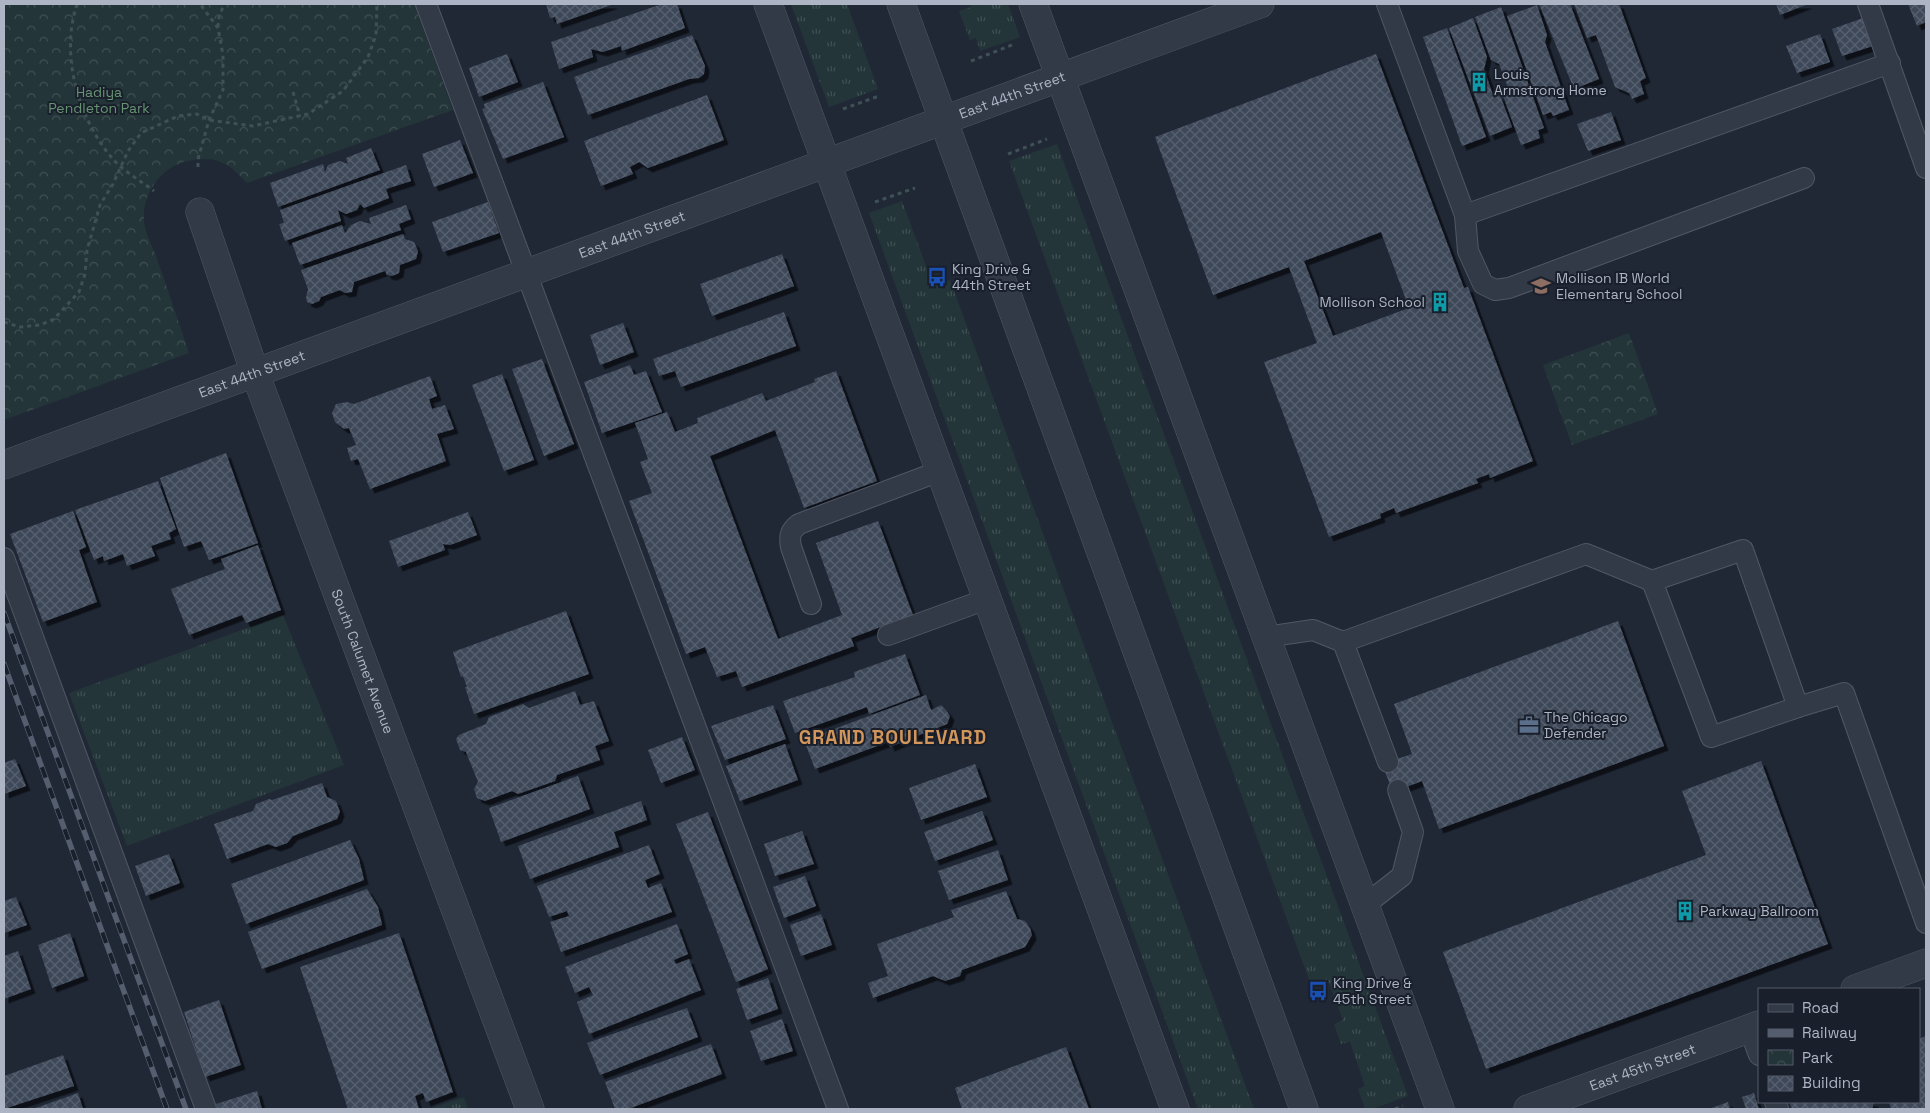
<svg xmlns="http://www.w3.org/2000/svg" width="1930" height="1113" font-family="'Space Grotesk',sans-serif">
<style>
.grass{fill:url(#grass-tufts)}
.park{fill:url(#park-crowns)}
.building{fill:url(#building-cross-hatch);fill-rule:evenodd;filter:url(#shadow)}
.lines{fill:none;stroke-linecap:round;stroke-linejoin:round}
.service-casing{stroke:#515765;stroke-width:22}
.minor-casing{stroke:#515765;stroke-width:29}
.tertiary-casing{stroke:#515765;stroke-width:29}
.path{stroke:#3f5155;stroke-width:3;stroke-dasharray:4 4;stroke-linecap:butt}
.service{stroke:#333a47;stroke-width:20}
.minor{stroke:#333a47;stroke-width:28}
.tertiary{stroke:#333a47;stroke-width:28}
.rail-casing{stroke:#555e6e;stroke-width:5.5}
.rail{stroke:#191f2b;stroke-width:4;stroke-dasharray:11;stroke-linecap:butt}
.labels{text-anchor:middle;stroke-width:4;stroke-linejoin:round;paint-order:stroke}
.poi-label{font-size:14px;fill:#adb4c4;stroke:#191f2b;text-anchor:start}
.park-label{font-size:14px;fill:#659472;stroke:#191f2b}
.street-label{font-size:14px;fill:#adb4c4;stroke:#191f2b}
.district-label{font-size:19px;font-weight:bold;letter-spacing:1px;fill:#d2955a;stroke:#191f2b}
</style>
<defs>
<pattern id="grass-tufts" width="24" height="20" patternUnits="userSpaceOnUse" patternTransform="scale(1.25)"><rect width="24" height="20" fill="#233538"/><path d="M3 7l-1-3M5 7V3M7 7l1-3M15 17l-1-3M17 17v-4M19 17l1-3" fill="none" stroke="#405053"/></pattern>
<pattern id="park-crowns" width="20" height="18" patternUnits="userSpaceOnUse" patternTransform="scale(1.25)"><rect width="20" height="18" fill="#233538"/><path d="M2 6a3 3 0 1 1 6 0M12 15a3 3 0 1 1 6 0" fill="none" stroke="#405053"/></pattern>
<pattern id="building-cross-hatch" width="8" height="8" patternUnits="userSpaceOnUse" patternTransform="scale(1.25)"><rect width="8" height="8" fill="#3e4859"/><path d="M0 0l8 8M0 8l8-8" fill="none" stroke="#57606f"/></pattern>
<filter id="shadow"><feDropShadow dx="4.5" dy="4.5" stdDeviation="0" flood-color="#0009"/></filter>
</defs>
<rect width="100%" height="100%" fill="#202836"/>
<!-- grass -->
<g class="grass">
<path d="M791 4H847L878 89 829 107Z"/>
<path d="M970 4H1008L1020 37 980 51 976 38 970 40 959 11 971 7Z"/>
<path d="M1057 144 1408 1096 1372 1109H1365L1358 1089 1365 1086 1350 1042 1341 1044 1334 1024 1343 1020 1328 980 1311 985 1009 161Z"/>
<path d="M902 201 933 285 950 280 1254 1109H1198L869 213Z"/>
<path d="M283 615 344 765 127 846 69 693Z"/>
<path d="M464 1097 468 1109H429Z"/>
</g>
<!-- park -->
<g class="park">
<path d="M4 4H414L453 110 247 183C228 162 216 155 188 161 162 166 142 193 144 220 144 231 152 245 156 256 167 288 178 320 189 353L4 420Z"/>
<path d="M1629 333 1658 414 1572 445 1543 365Z"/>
</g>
<!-- building -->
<g class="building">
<path d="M546 4H614L557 24 555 17 550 18Z"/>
<path d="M662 4H677L685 28 622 51 621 46 603 52 591 49 593 57 559 69 551 42Z"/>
<path d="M1539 4H1570L1599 79 1574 89Z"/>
<path d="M1574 4H1619L1646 78 1640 81 1644 94 1632 99 1629 93 1615 87 1596 35 1587 38Z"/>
<path d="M1776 4H1808L1780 15Z"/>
<path d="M1908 4H1926V22L1917 26Z"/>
<path d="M1537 5 1547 35 1545 42 1569 110 1553 116 1551 112 1543 115 1507 16Z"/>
<path d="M1501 7 1544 128 1538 130 1540 138 1521 145 1502 93 1509 90 1499 64 1491 60 1475 17Z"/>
<path d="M1866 17 1876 45 1842 56 1832 29Z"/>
<path d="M1473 18 1487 57 1484 69 1494 98 1500 95 1512 127 1490 136 1449 28Z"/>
<path d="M1447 28 1486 137 1462 146 1423 37Z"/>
<path d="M1820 34 1830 62 1797 73 1786 46Z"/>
<path d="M692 35 705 66 704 74 699 78 689 79 588 115 574 77Z"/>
<path d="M507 54 518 82 479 97 469 68Z"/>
<path d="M1376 54 1464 288 1468 287 1533 461 1490 478 1489 474 1476 479 1478 483 1396 513 1394 508 1380 514 1381 518 1329 537 1264 362 1317 343 1289 267 1213 295 1155 137ZM1381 232 1409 308 1333 336 1304 261Z"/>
<path d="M543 82 564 137 503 159 482 109 485 108 484 104Z"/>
<path d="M707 95 724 140 648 168 639 162 630 167 633 174 601 186 584 141Z"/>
<path d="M1611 112 1621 140 1588 151 1577 124Z"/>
<path d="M460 140 473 173 434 187 422 154Z"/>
<path d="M371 148 380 170 278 207 270 183 323 164 325 172 328 165 340 161 348 164 346 158Z"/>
<path d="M406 165 411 181 386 189 389 198 364 208 360 204 357 210 346 214 338 210 341 221 285 241 279 224 284 223 280 210Z"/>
<path d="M488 202 499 233 443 252 432 222Z"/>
<path d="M406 205 411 219 399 224 401 230 300 265 292 243 342 225 345 233 351 225 360 221 371 224 369 218Z"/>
<path d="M403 234 405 239 414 242 418 251 416 259 400 265 399 273 392 276 387 275 385 271 354 282 352 292 345 293 340 290 321 297 319 301 312 304 307 302 306 298 308 289 301 270Z"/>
<path d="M782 254 794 286 712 316 700 284Z"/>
<path d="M784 312 796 346 681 387 675 371 659 376 653 359Z"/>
<path d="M623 323 634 352 600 365 590 335Z"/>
<path d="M542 359 574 444 544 456 512 369Z"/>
<path d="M630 365 634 375 646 371 662 412 602 433 584 382Z"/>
<path d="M836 371 877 481 804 508 775 430 710 456 778 639 842 615 816 543 878 521 913 615 851 638 854 646 742 687 736 671 717 677 705 647 686 654 629 501 652 493 640 462 648 459 635 423 667 412 675 432 698 423 697 418 762 393 766 401 815 382 814 379Z"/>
<path d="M502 374 534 460 504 471 472 385Z"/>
<path d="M430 376 437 396 429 399 432 409 445 405 454 429 437 434 446 461 370 489 358 459 351 461 347 448 356 445 349 428 344 429 335 422 332 413 336 404 347 402 354 404Z"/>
<path d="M226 453 258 543 209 560 201 541 184 547 160 478Z"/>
<path d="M158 481 176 529 169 533 171 539 151 546 155 556 127 566 123 554 104 561 103 556 94 560 75 510Z"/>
<path d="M73 511 86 547 79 550 97 602 43 622 10 534Z"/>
<path d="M468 512 477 535 450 545 443 544 445 550 398 567 389 541Z"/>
<path d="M258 545 281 610 246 623 242 615 189 635 171 589 225 569 221 559Z"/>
<path d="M566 611 589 674 474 714 465 687H467L463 676 461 677 453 652Z"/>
<path d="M1618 621 1664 746 1439 829 1422 781 1393 792 1382 764 1412 754 1394 704Z"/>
<path d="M905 654 920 695 869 714 867 707 795 733 783 701 855 677 854 672Z"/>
<path d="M575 691 580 705 594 701 609 741 595 746 600 760 557 775 555 781 518 794 512 791 485 801 477 798 474 789 478 782 466 752 460 750 456 739 459 735 486 724 489 717 523 704 529 708Z"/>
<path d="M926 695 931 710 941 705 946 710 950 716 947 724 890 747 888 742 815 769 804 740Z"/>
<path d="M773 705 786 739 725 760 711 726Z"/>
<path d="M682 737 695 770 661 783 648 750Z"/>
<path d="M785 744 798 780 740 801 726 766Z"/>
<path d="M15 759 26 786 4 794V763Z"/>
<path d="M1761 761 1828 944 1486 1069 1443 952 1706 855 1682 791Z"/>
<path d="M975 764 987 797 921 820 909 788Z"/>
<path d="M578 776 590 809 501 842 489 808Z"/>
<path d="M322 783 327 797 336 801 340 812 337 819 293 836 287 843 276 847 268 844 227 859 214 824 253 811 256 804 269 799 272 800Z"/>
<path d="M641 801 647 820 614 832 619 847 530 879 518 846Z"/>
<path d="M982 811 993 840 935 861 924 832Z"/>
<path d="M708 812 768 969 736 982 676 824Z"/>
<path d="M802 831 814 864 775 876 764 844Z"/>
<path d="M350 840 359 859 364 880 246 924 231 884Z"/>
<path d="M649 845 660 874 645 880 648 888 661 883 672 912 561 952 550 922 569 916 567 911 549 917 537 886Z"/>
<path d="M998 850 1008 880 949 900 938 871Z"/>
<path d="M169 854 180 883 146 896 135 866Z"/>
<path d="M805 876 816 906 784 918 773 887Z"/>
<path d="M367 889 378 907 382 925 262 969 248 932Z"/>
<path d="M1006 891 1017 919 1025 921 1030 928 1032 935 1025 947 962 970 960 976 945 981 933 976 873 998 868 983 888 976 877 944 954 917 951 910Z"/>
<path d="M16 897 27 925 4 933V901Z"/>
<path d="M821 914 832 945 801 956 790 925Z"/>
<path d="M677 924 688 954 674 960 676 964 689 959 701 990 589 1034 577 1002 593 995 589 987 575 993 565 967Z"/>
<path d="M70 933 84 976 52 988 38 945Z"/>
<path d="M399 933 453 1092 426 1102 423 1093 415 1096 419 1109H348L300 967Z"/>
<path d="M18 951 31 989 4 999V956Z"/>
<path d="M768 978 778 1009 747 1020 736 989Z"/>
<path d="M219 1000 241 1065 205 1077 184 1012Z"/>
<path d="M687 1008 698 1037 600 1075 587 1043Z"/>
<path d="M782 1019 793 1051 761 1061 750 1031Z"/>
<path d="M1926 1036V1109H1891L1889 1102H1919V1039Z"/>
<path d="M711 1044 722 1074 628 1109H615L605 1082Z"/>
<path d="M1066 1047 1089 1109H962L955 1088Z"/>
<path d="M63 1055 74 1086 4 1109V1076Z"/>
<path d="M257 1091 262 1109H218L216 1104Z"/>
<path d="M78 1093 83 1109H33Z"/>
<path d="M1754 1093 1759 1109H1746L1742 1097Z"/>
<path d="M1728 1102 1730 1109H1709Z"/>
<path d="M1789 1102H1874L1872 1109H1792Z"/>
</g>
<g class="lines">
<defs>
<g id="service">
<path d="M426 4 838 1109"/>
<path d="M1387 4 1465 215 1468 251 1483 284 1495 290 1509 288 1804 178"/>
<path d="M1868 4 1926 168"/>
<path d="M1465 215 1890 63"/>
<path d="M4 558 206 1109"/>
<path d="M1652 581 1711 737 1798 707"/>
<path d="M811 604 791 547C789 536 790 531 799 524L940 471"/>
<path d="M888 635 987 599"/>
<path d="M1266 637 1313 630 1343 642 1388 762"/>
<path d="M1343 642 1586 554 1652 581 1743 550 1798 707 1844 693 1926 923"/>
<path d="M1365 905 1402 876 1413 832 1398 790"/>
<path d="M1749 1028 1759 1055"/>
<path d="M1775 1102 1778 1109"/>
</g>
<g id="minor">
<path d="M768 4 1175 1109"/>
<path d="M1033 4 1440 1109"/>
<path id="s1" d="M200 212 255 373 530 1109"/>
<path id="s2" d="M4 465 1260 4"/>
<path d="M1855 989 1926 963"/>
<path id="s3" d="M1528 1109 1759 1025"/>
</g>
<path id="tertiary" d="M901 4 1304 1109"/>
</defs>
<!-- service casing -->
<use href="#service" class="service-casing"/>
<!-- minor casing -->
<use href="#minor" class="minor-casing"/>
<!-- tertiary casing -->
<use href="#tertiary" class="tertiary-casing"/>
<!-- path -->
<g class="path">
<path d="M77 4C60 55 78 118 112 158 123 171 141 181 154 191"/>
<path d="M218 27 219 17 224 4"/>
<path d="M971 61 1012 45"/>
<path d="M293 92 300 116"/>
<path d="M843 109 879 96"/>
<path d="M1008 154 1047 139"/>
<path d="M198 167V159L209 120 223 90V55L218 28 200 4"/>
<path d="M875 202 915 188"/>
<path d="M4 322 20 327 40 325 54 319 79 292 85 274 87 250 100 205 113 184 128 151 141 133 178 116 197 114 209 120 253 126 308 114 343 91 368 57 376 35 377 4"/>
<path d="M1395 1109 1403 1106"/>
</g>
<!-- service -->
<use href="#service" class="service"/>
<!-- minor -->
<use href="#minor" class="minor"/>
<!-- tertiary -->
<use href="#tertiary" class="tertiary"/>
<defs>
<g id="rail">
<path d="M4 613 186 1109"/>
<path d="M4 664 167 1109"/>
</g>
</defs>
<!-- rail casing -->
<use href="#rail" class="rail-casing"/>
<!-- rail -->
<use href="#rail" class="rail"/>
</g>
<!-- icons -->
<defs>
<symbol id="building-bare" viewBox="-9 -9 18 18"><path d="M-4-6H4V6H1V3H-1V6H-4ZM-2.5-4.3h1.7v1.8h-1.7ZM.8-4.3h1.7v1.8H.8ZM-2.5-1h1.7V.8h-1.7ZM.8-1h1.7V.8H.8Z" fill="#0f9aa8" stroke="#191f2b" stroke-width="2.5" paint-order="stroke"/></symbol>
<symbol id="bus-bare" viewBox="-9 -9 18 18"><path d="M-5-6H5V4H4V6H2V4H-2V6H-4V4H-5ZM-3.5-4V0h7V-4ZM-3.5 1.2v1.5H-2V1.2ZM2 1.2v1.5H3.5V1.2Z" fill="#1a4fb4" stroke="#191f2b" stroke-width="2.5" paint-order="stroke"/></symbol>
<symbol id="school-bare" viewBox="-9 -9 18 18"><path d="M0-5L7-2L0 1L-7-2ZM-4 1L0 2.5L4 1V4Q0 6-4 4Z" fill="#8d6e63" stroke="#191f2b" stroke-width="2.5" paint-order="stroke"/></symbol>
<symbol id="office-bare" viewBox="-9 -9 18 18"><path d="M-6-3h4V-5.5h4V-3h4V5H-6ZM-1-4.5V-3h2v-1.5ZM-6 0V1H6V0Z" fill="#5c6f8a" stroke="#191f2b" stroke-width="2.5" paint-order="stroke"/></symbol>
</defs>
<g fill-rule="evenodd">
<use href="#building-bare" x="1465" y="68" width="28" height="28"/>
<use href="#bus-bare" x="923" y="263" width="28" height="28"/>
<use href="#school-bare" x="1527" y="272" width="28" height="28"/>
<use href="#building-bare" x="1426" y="288" width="28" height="28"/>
<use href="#office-bare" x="1515" y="711" width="28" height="28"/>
<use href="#building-bare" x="1671" y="897" width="28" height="28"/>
<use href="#bus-bare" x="1304" y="977" width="28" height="28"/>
</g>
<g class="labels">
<!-- poi labels -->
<g class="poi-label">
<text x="1494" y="79">Louis<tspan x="1494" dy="16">Armstrong Home</tspan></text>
<text x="952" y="274">King Drive &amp;<tspan x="952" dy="16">44th Street</tspan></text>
<text x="1556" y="283">Mollison IB World<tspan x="1556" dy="16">Elementary School</tspan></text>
<text x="1425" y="307" text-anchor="end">Mollison School</text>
<text x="1544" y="722">The Chicago<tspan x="1544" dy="16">Defender</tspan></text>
<text x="1700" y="916">Parkway Ballroom</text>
<text x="1333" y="988">King Drive &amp;<tspan x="1333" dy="16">45th Street</tspan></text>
</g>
<!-- park labels -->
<g class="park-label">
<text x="99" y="97">Hadiya<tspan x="99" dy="16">Pendleton Park</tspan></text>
</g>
<!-- street labels -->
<g class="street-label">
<text dy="5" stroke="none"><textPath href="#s2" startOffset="1074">East 44th Street</textPath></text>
<text dy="5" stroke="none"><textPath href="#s2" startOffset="669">East 44th Street</textPath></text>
<text dy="5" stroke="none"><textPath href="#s2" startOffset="264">East 44th Street</textPath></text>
<text dy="5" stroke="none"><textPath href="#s1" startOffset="478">South Calumet Avenue</textPath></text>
<text dy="5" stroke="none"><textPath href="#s3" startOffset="122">East 45th Street</textPath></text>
</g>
<!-- district labels -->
<g class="district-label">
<text x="893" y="744">GRAND BOULEVARD</text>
</g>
</g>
<!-- border -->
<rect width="1930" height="1113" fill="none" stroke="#adb4c4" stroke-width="10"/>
<!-- legend -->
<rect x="1758" y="988" width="162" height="115" fill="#191f2b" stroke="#545b68"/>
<rect x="1768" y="1004" width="25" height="8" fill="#333a47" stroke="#545b68"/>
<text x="1802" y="1013" font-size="15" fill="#adb4c4">Road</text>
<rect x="1768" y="1029" width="25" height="8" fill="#555e6e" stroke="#545b68"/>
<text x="1802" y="1038" font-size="15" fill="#adb4c4">Railway</text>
<rect x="1768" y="1050" width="25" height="15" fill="url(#park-crowns)" stroke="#545b68"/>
<text x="1802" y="1063" font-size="15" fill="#adb4c4">Park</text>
<rect x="1768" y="1076" width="25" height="15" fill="url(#building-cross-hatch)" stroke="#545b68"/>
<text x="1802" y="1088" font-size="15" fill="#adb4c4">Building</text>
</svg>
